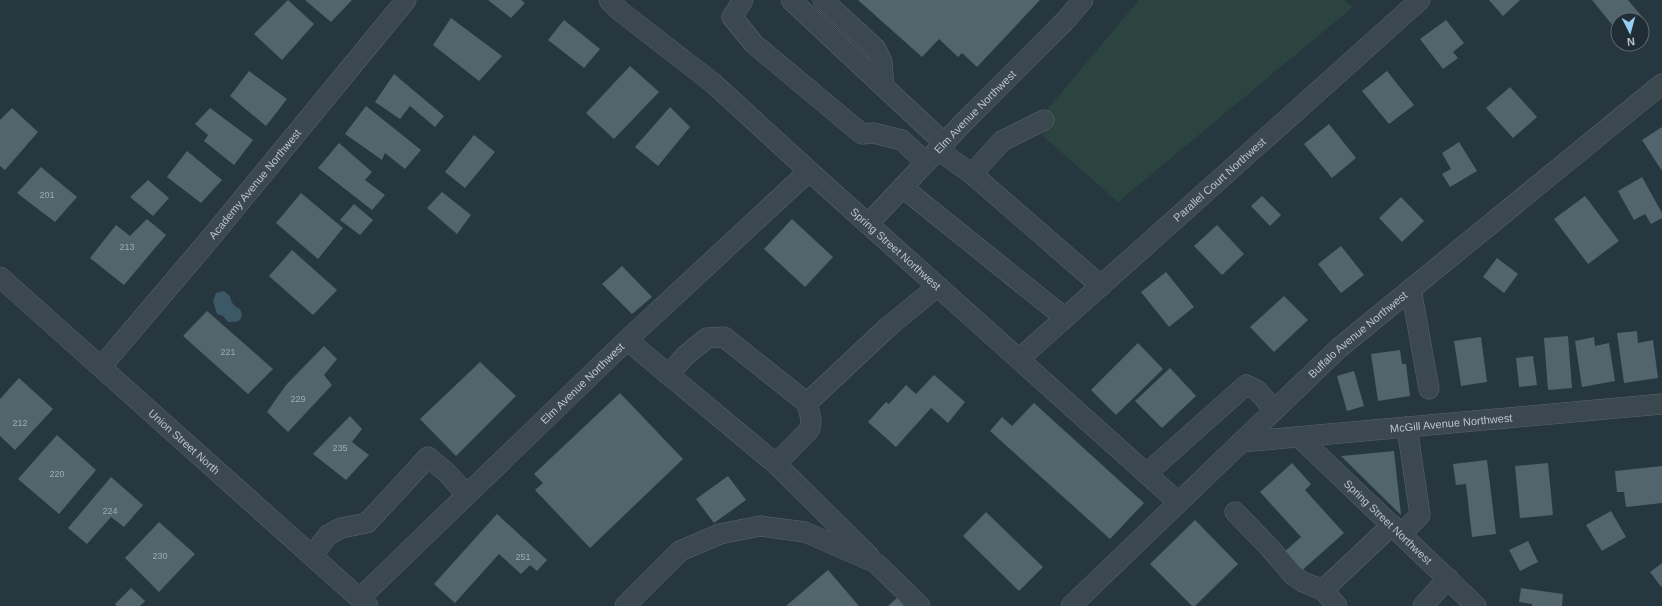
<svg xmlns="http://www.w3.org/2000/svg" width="1662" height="606" font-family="Helvetica,sans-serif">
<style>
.green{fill:#2c4440}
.water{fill:#3c5765}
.building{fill:#52646c}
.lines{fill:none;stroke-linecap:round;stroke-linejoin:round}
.minor-casing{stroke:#59666d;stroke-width:21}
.minor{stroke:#3b484f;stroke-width:20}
.labels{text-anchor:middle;stroke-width:4;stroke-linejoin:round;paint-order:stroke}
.number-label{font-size:9px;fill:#9eabb2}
.street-label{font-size:11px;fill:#b8c3ca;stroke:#202d35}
</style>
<rect width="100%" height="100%" fill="#27373f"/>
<!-- green -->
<path class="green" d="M1139 0H1344L1353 7 1118 202 1043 136 1045 112Z"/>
<!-- water -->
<path class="water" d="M224 291 230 296C231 303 234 306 240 309L242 315 240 320 236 322H228L223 316 217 314 213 301 216 293Z"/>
<!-- building -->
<g class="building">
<path d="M288 0 314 24 282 60 254 34Z"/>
<path d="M305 0H352L331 22Z"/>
<path d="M488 0H521L525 3 511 18Z"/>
<path d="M858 0H1040L977 67 962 53 958 57 939 39 922 57Z"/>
<path d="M1489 0H1520L1503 16Z"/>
<path d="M1592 0H1628L1644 19 1618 20V32Z"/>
<path d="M451 18 502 56 479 81 433 45Z"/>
<path d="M564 20 600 49 584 68 548 40Z"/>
<path d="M1446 20 1464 43 1453 52 1458 58 1443 69 1420 39Z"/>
<path d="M630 66 659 92 614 139 586 113Z"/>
<path d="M249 71 287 99 266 126 230 96Z"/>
<path d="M1387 71 1414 105 1389 124 1362 91Z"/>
<path d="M394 74 444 116 435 127 410 106 400 119 375 102Z"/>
<path d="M1510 87 1537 117 1513 138 1486 108Z"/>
<path d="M366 106 421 150 405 169 385 153 382 160 345 134Z"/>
<path d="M670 107 690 127 658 166 635 147Z"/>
<path d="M12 108 38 132 5 170 0 166V120Z"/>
<path d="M210 108 253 140 234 165 204 141 208 135 195 124Z"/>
<path d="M1329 124 1356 158 1332 178 1304 144Z"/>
<path d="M1662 127V171L1642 140Z"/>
<path d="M474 135 495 152 465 188 445 172Z"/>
<path d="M1459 142 1477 171 1450 187 1442 174 1451 169 1442 153Z"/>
<path d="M339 143 372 172 365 180 385 195 372 210 318 168Z"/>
<path d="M187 151 222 180 201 203 167 177Z"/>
<path d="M41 167 77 197 55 222 17 193Z"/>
<path d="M1642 177 1662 213V218L1651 224 1645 214 1634 220 1618 191Z"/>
<path d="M148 180 169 198 153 216 130 197Z"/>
<path d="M442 192 471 215 457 234 427 208Z"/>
<path d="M301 193 343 228 318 259 276 223Z"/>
<path d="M1262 196 1281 215 1270 226 1251 206Z"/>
<path d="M1585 196 1619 241 1588 264 1554 219Z"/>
<path d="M1401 197 1424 221 1402 242 1379 218Z"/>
<path d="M354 204 373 220 360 235 340 220Z"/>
<path d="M147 219 166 235 124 285 90 258 116 225 130 236Z"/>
<path d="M792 219 833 257 805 287 764 249Z"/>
<path d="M1217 225 1244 254 1222 275 1194 246Z"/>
<path d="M1341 246 1364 275 1341 293 1318 264Z"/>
<path d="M292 250 337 290 313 315 269 276Z"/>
<path d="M1497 258 1518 274 1504 293 1483 277Z"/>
<path d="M622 266 652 297 632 314 602 284Z"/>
<path d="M1166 272 1194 307 1169 327 1141 292Z"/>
<path d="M1284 296 1308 320 1274 352 1250 327Z"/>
<path d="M207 311 273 369 248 394 183 336Z"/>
<path d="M1637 331 1638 343 1653 340 1658 378 1624 383 1617 333Z"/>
<path d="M1568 336 1572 388 1548 390 1544 338Z"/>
<path d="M1481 337 1487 382 1461 386 1454 341Z"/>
<path d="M1594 337 1595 346 1609 343 1615 381 1582 387 1575 341Z"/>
<path d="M1138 343 1163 369 1116 415 1091 390Z"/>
<path d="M324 346 337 359 324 375 332 385 288 432 267 412 286 385Z"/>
<path d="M1400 350 1402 364H1406L1410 396 1378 401 1371 354Z"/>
<path d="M1533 356 1537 385 1519 387 1516 358Z"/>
<path d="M480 362 516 396 456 456 420 419Z"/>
<path d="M1170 368 1196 396 1162 428 1135 401Z"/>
<path d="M1354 371 1364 406 1347 411 1337 376Z"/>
<path d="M934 375 965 402 948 423 931 408 896 447 868 422 886 402 889 404 906 385 916 394Z"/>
<path d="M19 378 53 409 15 450 0 436V399Z"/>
<path d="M620 393 683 459 590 548 535 490 543 483 534 474Z"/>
<path d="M1034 403 1144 503 1110 539 990 431 1002 417 1012 426Z"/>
<path d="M350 416 362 429 352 442 369 455 346 480 313 454Z"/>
<path d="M57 435 96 470 59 514 18 479Z"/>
<path d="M1394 451 1401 515 1341 456Z"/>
<path d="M1487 460 1496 534 1472 537 1466 484 1456 485 1453 464Z"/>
<path d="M1292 463 1311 484 1305 490 1344 533 1299 573 1282 554 1301 537 1260 492Z"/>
<path d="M1548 463 1553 515 1520 518 1515 466Z"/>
<path d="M1662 466V503L1626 507 1624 492H1617L1615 471Z"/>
<path d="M728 476 746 500 714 523 696 499Z"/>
<path d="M111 477 143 505 124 527 111 517 87 544 68 528Z"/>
<path d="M1611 511 1626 537 1602 551 1586 525Z"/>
<path d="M986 512 1043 567 1019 591 963 536Z"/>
<path d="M497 514 547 560 537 571 530 565 521 574 499 554 455 603 434 584Z"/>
<path d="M1195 520 1238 564 1195 606H1192L1150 564Z"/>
<path d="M159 522 195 554 159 592 125 558Z"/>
<path d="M1528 541 1538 562 1520 571 1509 550Z"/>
<path d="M1662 563V588L1650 572Z"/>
<path d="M828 570 859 606H786Z"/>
<path d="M131 588 145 601 140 606H117L115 604Z"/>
<path d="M1521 588 1563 594 1562 606H1532V604L1519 602Z"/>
<path d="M897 598 904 606H888Z"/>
</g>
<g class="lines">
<defs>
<g id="minor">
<path id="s1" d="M609 0 620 11 713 83 809 171 1178 502"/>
<path d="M743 0 732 17 754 44 862 134 873 133 902 140 926 163"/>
<path d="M791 0 944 143"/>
<path d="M823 0 876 49 882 62 884 87"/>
<path d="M938 150 972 174 1101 286"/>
<path d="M972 174 1002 141 1044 120"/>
<path d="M902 187 1065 318"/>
<path id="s2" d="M868 224 962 124 1065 21 1083 0"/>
<path id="s3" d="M0 277 368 606"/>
<path d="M1411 289 1429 389"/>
<path d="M627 340 776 464 869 556"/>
<path id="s4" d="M1019 359 1420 0"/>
<path id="s5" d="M101 367 208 241 406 0"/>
<path d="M668 375 685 356 707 338 724 337 807 403"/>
<path id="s6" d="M1299 437 1476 606"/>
<path id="s7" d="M1241 442 1662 404"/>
<path d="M776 464 810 429 811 419 807 403 888 327 938 286"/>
<path d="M1146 474 1246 385 1257 390 1274 410"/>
<path d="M1235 512 1269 547 1293 575 1303 582 1323 590 1337 606"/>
<path d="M1401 534 1420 515 1407 427"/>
<path d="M312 556 328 535 341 528 367 523 428 457 446 472 467 495"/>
<path d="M1323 590 1392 525"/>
<path id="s8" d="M360 598 627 340 809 171"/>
<path d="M625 606 680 551 720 534 760 526 805 532 876 563 920 606"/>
<path id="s9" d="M1071 606 1339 348 1662 84"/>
<path d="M1423 606 1448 578"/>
</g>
</defs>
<!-- minor casing -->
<use href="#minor" class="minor-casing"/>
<!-- minor -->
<use href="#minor" class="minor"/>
</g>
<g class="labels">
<!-- number labels -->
<g class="number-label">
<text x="47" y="198">201</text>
<text x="127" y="250">213</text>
<text x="228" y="355">221</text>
<text x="298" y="402">229</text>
<text x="20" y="426">212</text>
<text x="340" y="451">235</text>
<text x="57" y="477">220</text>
<text x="110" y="514">224</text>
<text x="160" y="559">230</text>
<text x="523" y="560">251</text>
</g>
<!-- street labels -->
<g class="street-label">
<text dy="4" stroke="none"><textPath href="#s2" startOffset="155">Elm Avenue Northwest</textPath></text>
<text dy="4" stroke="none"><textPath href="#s4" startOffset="269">Parallel Court Northwest</textPath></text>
<text dy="4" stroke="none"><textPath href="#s5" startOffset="239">Academy Avenue Northwest</textPath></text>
<text dy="4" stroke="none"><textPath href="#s1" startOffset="380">Spring Street Northwest</textPath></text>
<text dy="4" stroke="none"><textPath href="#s9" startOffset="395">Buffalo Avenue Northwest</textPath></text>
<text dy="4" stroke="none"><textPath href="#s8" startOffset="309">Elm Avenue Northwest</textPath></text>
<text dy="4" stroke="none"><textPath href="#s7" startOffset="211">McGill Avenue Northwest</textPath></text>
<text dy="4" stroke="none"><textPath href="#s3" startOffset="247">Union Street North</textPath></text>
<text dy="4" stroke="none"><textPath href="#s6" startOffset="123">Spring Street Northwest</textPath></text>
</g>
</g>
<!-- north arrow -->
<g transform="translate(1630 32) rotate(174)"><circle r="19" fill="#202d35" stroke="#5d6971"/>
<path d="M0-3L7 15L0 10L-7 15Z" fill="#94cff3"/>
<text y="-6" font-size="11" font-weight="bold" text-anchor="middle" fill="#b8c3ca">N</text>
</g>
</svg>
